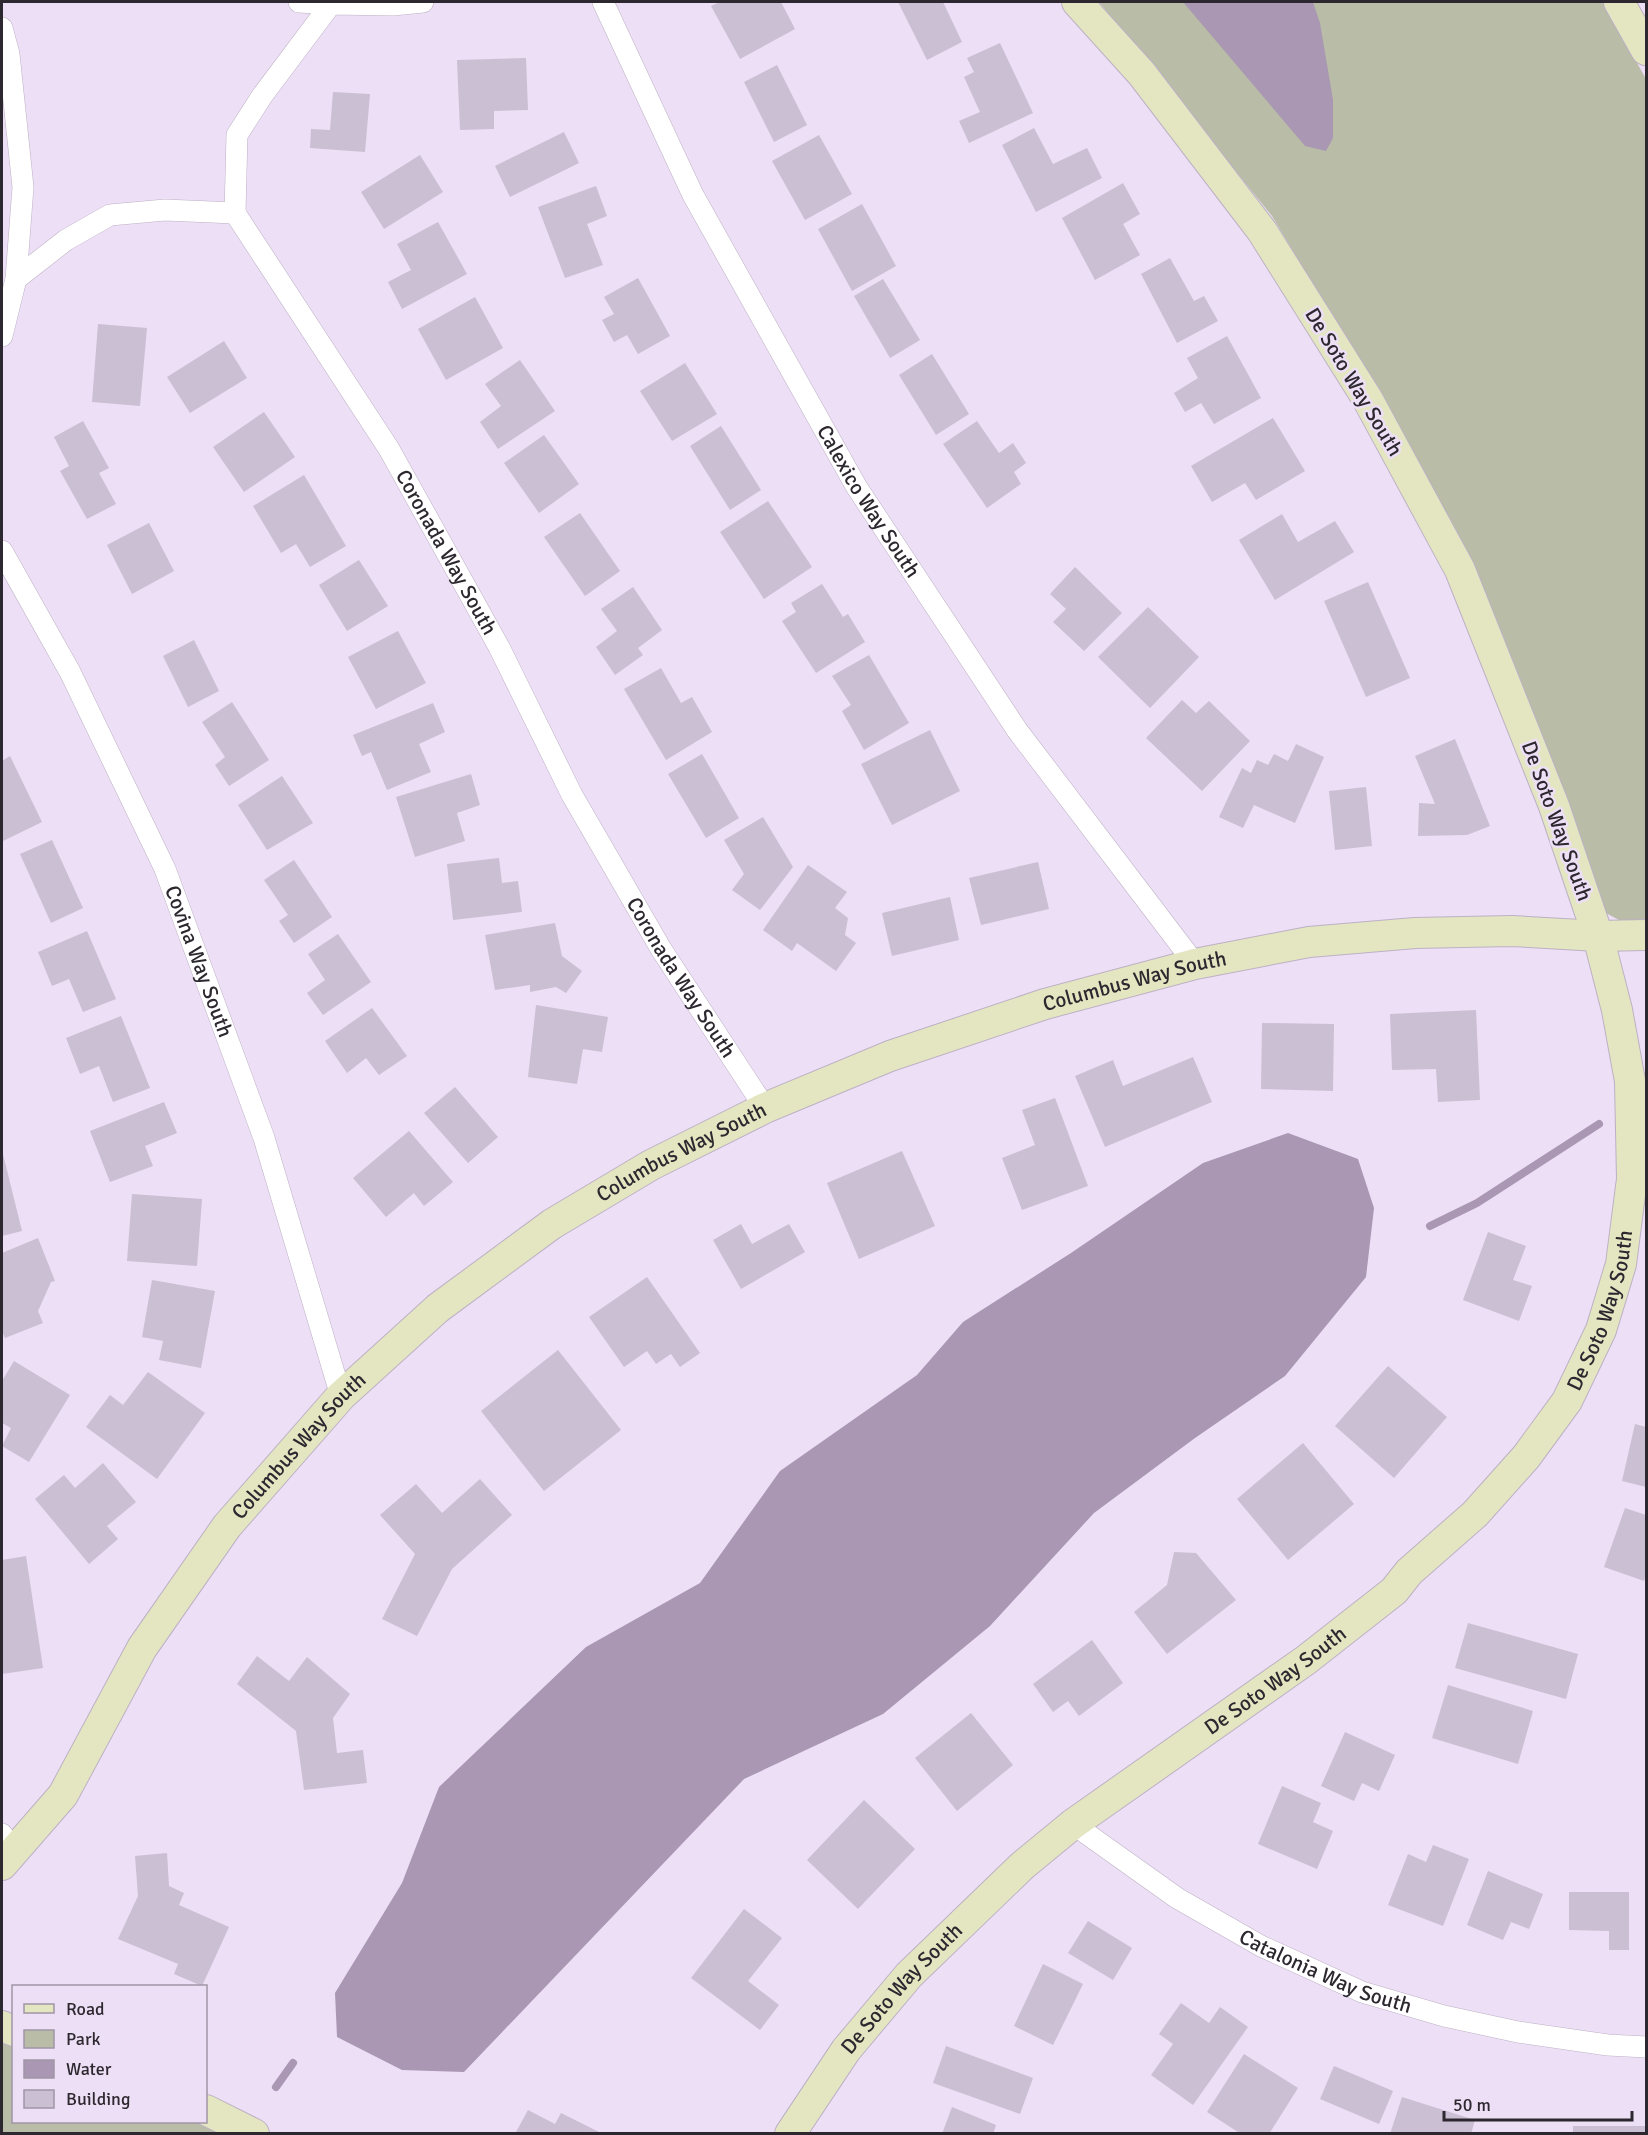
<svg xmlns="http://www.w3.org/2000/svg" width="1648" height="2135" font-family="Signika,sans-serif">
<style>
.green{fill:#b9bca6}
.water{fill:#a997b3}
.lines{fill:none;stroke-linecap:round;stroke-linejoin:round}
.stream{stroke:#a997b3;stroke-width:8}
.building{fill:#cbbfd3}
.street-casing{stroke:#bdb1c5;stroke-width:22}
.secondary-casing{stroke:#bdb1c5;stroke-width:32}
.street{stroke:#fff;stroke-width:21}
.secondary{stroke:#e3e6c1;stroke-width:30}
.labels{text-anchor:middle;stroke-width:5;stroke-linejoin:round;paint-order:stroke}
.street-label{font-size:21px;fill:#2d282f;stroke:#eddff5}
</style>
<rect width="100%" height="100%" fill="#eddff5"/>
<!-- green -->
<g class="green">
<path d="M1099 2H1603L1646 79V920L1620 923 1619 920 1602 911 1400 430 1272 216Z"/>
<path d="M2 2041 13 2045 14 2122H198L223 2133H2Z"/>
</g>
<!-- water -->
<g class="water">
<path d="M1183 2H1313L1320 23 1333 100V138L1326 151 1305 146Z"/>
<path d="M1288 1133 1358 1159 1374 1208 1366 1277 1285 1376 1195 1438 1094 1513 990 1626 883 1714 744 1779 464 2072 402 2070 337 2037 335 1993 402 1883 439 1787 586 1647 700 1583 780 1471 917 1375 963 1322 1071 1253 1203 1163Z"/>
</g>
<g class="lines">
<!-- stream -->
<g class="stream">
<path d="M1430 1226 1477 1203 1599 1124"/>
<path d="M276 2087 293 2063"/>
</g>
</g>
<!-- building -->
<g class="building">
<path d="M720 2H781L795 29 740 59 711 6Z"/>
<path d="M898 2H943L962 42 927 60Z"/>
<path d="M1000 43 1033 113 969 143 959 121 980 112 964 77 974 72 967 58Z"/>
<path d="M526 58 528 110 494 111V129L460 130 457 60Z"/>
<path d="M777 65 807 125 774 142 744 82Z"/>
<path d="M333 92 370 94 365 152 310 148 311 129 330 130Z"/>
<path d="M1034 128 1053 164 1087 148 1102 178 1036 212 1002 145Z"/>
<path d="M564 132 579 163 510 197 495 166Z"/>
<path d="M819 135 852 194 805 220 772 161Z"/>
<path d="M420 155 443 192 384 229 361 192Z"/>
<path d="M1123 183 1140 214 1123 224 1140 255 1095 280 1062 218Z"/>
<path d="M596 186 607 216 587 224 603 265 565 278 538 207Z"/>
<path d="M862 204 896 266 852 291 818 229Z"/>
<path d="M438 222 467 274 402 309 388 282 411 270 397 244Z"/>
<path d="M1170 258 1194 301 1204 296 1218 321 1177 343 1141 274Z"/>
<path d="M638 278 670 336 638 354 627 335 614 342 602 320 614 314 604 297Z"/>
<path d="M883 279 920 340 890 358 854 296Z"/>
<path d="M475 297 503 348 446 380 418 329Z"/>
<path d="M98 324 147 328 140 406 92 402Z"/>
<path d="M1227 336 1261 398 1214 424 1201 403 1185 412 1174 393 1198 378 1187 358Z"/>
<path d="M224 341 247 378 190 413 167 377Z"/>
<path d="M932 354 969 414 936 435 899 375Z"/>
<path d="M520 360 555 411 498 449 480 422 501 406 485 384Z"/>
<path d="M685 363 717 414 672 441 640 391Z"/>
<path d="M264 412 295 457 244 492 213 447Z"/>
<path d="M1273 418 1305 471 1256 500 1245 483 1212 502 1191 466Z"/>
<path d="M83 421 109 468 99 473 116 504 87 519 60 471 69 466 54 437Z"/>
<path d="M977 421 999 453 1013 443 1026 463 1014 472 1021 484 987 508 943 444Z"/>
<path d="M721 426 761 490 730 510 690 446Z"/>
<path d="M544 435 579 484 539 513 504 463Z"/>
<path d="M304 475 346 546 310 567 296 544 281 553 253 506Z"/>
<path d="M768 501 812 567 764 599 720 532Z"/>
<path d="M580 513 620 571 585 596 544 537Z"/>
<path d="M1282 514 1298 542 1335 521 1354 552 1275 600 1239 540Z"/>
<path d="M149 523 174 571 132 594 107 545Z"/>
<path d="M359 560 388 606 347 631 319 585Z"/>
<path d="M1075 567 1122 613 1084 651 1053 622 1066 609 1050 594Z"/>
<path d="M1368 582 1410 678 1366 697 1324 601Z"/>
<path d="M822 584 843 617 848 614 865 642 816 673 782 621 796 612 791 603Z"/>
<path d="M633 587 662 630 638 648 643 655 615 675 596 647 617 631 601 609Z"/>
<path d="M1148 607 1199 657 1150 708 1098 657Z"/>
<path d="M398 631 426 683 376 709 348 657Z"/>
<path d="M194 640 219 691 188 707 163 656Z"/>
<path d="M869 655 909 723 864 750 842 711 851 705 832 676Z"/>
<path d="M661 668 681 703 692 697 712 732 666 760 624 689Z"/>
<path d="M1182 700 1196 713 1209 701 1250 741 1202 791 1146 738Z"/>
<path d="M232 702 269 760 229 786 215 765 225 757 202 722Z"/>
<path d="M433 703 445 732 419 744 431 772 387 790 371 752 362 756 353 735Z"/>
<path d="M930 730 960 791 892 825 861 764Z"/>
<path d="M1455 739 1490 826 1467 835 1418 836 1419 803 1435 804 1415 756Z"/>
<path d="M1296 744 1324 757 1295 823 1254 805 1243 828 1219 817 1242 768 1251 773 1257 760 1268 765 1274 754 1288 761Z"/>
<path d="M702 754 739 818 706 838 668 774Z"/>
<path d="M10 756 42 822 3 841 2 761Z"/>
<path d="M471 774 480 805 457 813 465 841 415 857 396 797Z"/>
<path d="M282 776 313 823 267 850 238 805Z"/>
<path d="M1366 787 1372 846 1335 850 1329 791Z"/>
<path d="M763 817 793 867 760 910 732 890 744 874 724 840Z"/>
<path d="M52 840 83 908 51 923 20 854Z"/>
<path d="M499 858 502 883 518 881 522 912 453 920 447 864Z"/>
<path d="M294 860 332 917 294 943 279 921 288 915 264 880Z"/>
<path d="M1038 862 1049 909 981 925 969 878Z"/>
<path d="M808 865 847 892 835 908 848 918 845 935 856 943 836 971 797 943 792 951 763 930Z"/>
<path d="M950 897 959 940 892 956 882 913Z"/>
<path d="M555 923 562 956 582 971 566 993 556 987 530 992V985L495 990 485 935Z"/>
<path d="M87 931 116 999 83 1012 69 979 52 986 38 952Z"/>
<path d="M338 934 371 982 323 1015 307 993 325 980 308 954Z"/>
<path d="M536 1005 608 1017 602 1052 583 1049 577 1084 528 1077Z"/>
<path d="M372 1008 407 1056 379 1075 366 1058 347 1073 325 1041Z"/>
<path d="M1476 1010 1480 1100 1438 1102 1436 1069 1392 1070 1390 1014Z"/>
<path d="M121 1016 150 1088 113 1102 99 1066 80 1074 66 1038Z"/>
<path d="M1262 1023 1334 1024 1333 1091 1261 1089Z"/>
<path d="M1193 1057 1212 1102 1105 1147 1075 1076 1113 1060 1123 1086Z"/>
<path d="M455 1087 498 1137 468 1163 424 1113Z"/>
<path d="M1055 1098 1088 1186 1022 1210 1002 1158 1035 1145 1022 1110Z"/>
<path d="M164 1102 177 1133 145 1146 153 1166 110 1182 90 1131Z"/>
<path d="M409 1131 453 1182 424 1206 414 1193 386 1217 353 1178Z"/>
<path d="M2 1150 22 1231 2 1236Z"/>
<path d="M902 1151 935 1226 859 1259 827 1183Z"/>
<path d="M132 1194 202 1199 197 1266 127 1261Z"/>
<path d="M741 1224 752 1244 789 1224 805 1252 741 1289 713 1240Z"/>
<path d="M1488 1232 1526 1246 1513 1280 1532 1286 1519 1321 1463 1300Z"/>
<path d="M38 1238 55 1281 51 1282 38 1311 43 1323 5 1338 2 1331V1253Z"/>
<path d="M647 1277 700 1353 680 1367 671 1354 656 1364 647 1351 624 1367 589 1317Z"/>
<path d="M152 1280 215 1291 201 1368 159 1360 163 1341 142 1337Z"/>
<path d="M558 1350 621 1430 544 1491 481 1411Z"/>
<path d="M14 1361 70 1395 29 1462 2 1446 11 1428 2 1423V1381Z"/>
<path d="M1388 1366 1447 1417 1394 1478 1335 1426Z"/>
<path d="M148 1372 205 1413 157 1479 86 1427 110 1395 123 1405Z"/>
<path d="M1635 1424 1646 1427V1487L1622 1481Z"/>
<path d="M1303 1443 1354 1504 1288 1560 1237 1499Z"/>
<path d="M103 1463 136 1502 107 1526 118 1539 89 1564 35 1499 64 1475 75 1488Z"/>
<path d="M480 1479 512 1515 452 1569 417 1636 382 1619 415 1554 380 1515 416 1484 442 1513Z"/>
<path d="M1625 1508 1646 1515V1574L1644 1581 1604 1567Z"/>
<path d="M1174 1552 1196 1553 1236 1600 1167 1654 1134 1612 1167 1585Z"/>
<path d="M26 1556 43 1668 2 1674V1560Z"/>
<path d="M1468 1623 1578 1654 1566 1699 1455 1668Z"/>
<path d="M1092 1640 1123 1683 1079 1716 1068 1701 1053 1712 1033 1684Z"/>
<path d="M257 1656 289 1681 307 1657 350 1694 333 1718 337 1753 363 1750 367 1783 304 1790 296 1731 237 1684Z"/>
<path d="M1448 1685 1533 1711 1518 1764 1432 1738Z"/>
<path d="M971 1713 1013 1765 957 1811 915 1758Z"/>
<path d="M1345 1732 1395 1755 1379 1791 1362 1783 1354 1801 1321 1786Z"/>
<path d="M1282 1786 1321 1803 1313 1822 1333 1831 1317 1869 1258 1844Z"/>
<path d="M864 1800 915 1849 858 1909 807 1860Z"/>
<path d="M1433 1845 1469 1859 1443 1926 1388 1905 1408 1854 1426 1862Z"/>
<path d="M167 1853 169 1886 184 1893 179 1905 229 1927 202 1986 174 1974 178 1964 118 1939 138 1896 135 1856Z"/>
<path d="M1488 1871 1543 1894 1529 1929 1511 1922 1503 1940 1467 1925Z"/>
<path d="M1569 1892H1629V1950H1609V1931L1569 1930Z"/>
<path d="M744 1909 782 1938 748 1981 779 2005 760 2030 691 1978Z"/>
<path d="M1088 1921 1132 1948 1113 1980 1068 1953Z"/>
<path d="M1043 1964 1083 1984 1053 2045 1014 2026Z"/>
<path d="M1181 2003 1209 2023 1220 2007 1248 2027 1193 2105 1151 2075 1173 2044 1159 2034Z"/>
<path d="M946 2046 1033 2078 1020 2114 933 2083Z"/>
<path d="M1244 2054 1298 2088 1269 2134H1241L1207 2112Z"/>
<path d="M1334 2066 1393 2091 1379 2124 1320 2099Z"/>
<path d="M1402 2097 1475 2120 1471 2134H1390Z"/>
<path d="M952 2107 996 2125 993 2134H942Z"/>
<path d="M528 2110 555 2124 561 2113 603 2134H515Z"/>
<rect x="1573" y="2126" width="73" height="8"/>
</g>
<g class="lines">
<defs>
<g id="street">
<path d="M299 2 331 4"/>
<path id="s1" d="M603 2 693 195 856 486 1017 730 1195 964"/>
<path d="M2 28 9 54 23 187 16 279 2 336"/>
<path id="s2" d="M235 213 389 449 499 647 572 795 661 949 765 1108"/>
<path d="M235 213 237 135 262 96 331 4 393 5 423 2"/>
<path d="M16 279 66 240 110 215 165 210 235 213"/>
<path id="s3" d="M2 551 70 672 165 869 264 1138 341 1396"/>
<path id="s4" d="M1073 1824 1177 1898 1261 1946 1362 1992 1444 2016 1518 2032 1608 2045 1646 2047"/>
<path d="M2 1834 14 1853"/>
</g>
<g id="secondary">
<path d="M1619 2 1646 50"/>
<path id="s5" d="M2 1865 63 1795 142 1648 227 1526 341 1396 438 1308 552 1224 651 1165 765 1108 890 1056 1045 1004 1195 964 1309 942 1415 933 1512 931 1598 936 1646 935"/>
<path d="M2 2026 14 2031"/>
<path d="M206 2110 254 2134"/>
<path id="s6" d="M790 2134 846 2050 909 1975 1022 1866 1073 1824 1306 1660 1394 1591 1409 1572 1475 1514 1526 1457 1567 1401 1601 1330 1621 1264 1632 1179 1630 1081 1617 1010 1598 936 1554 806 1460 570 1368 400 1262 231 1142 74 1077 2"/>
</g>
</defs>
<!-- street casing -->
<use href="#street" class="street-casing"/>
<!-- secondary casing -->
<use href="#secondary" class="secondary-casing"/>
<!-- street -->
<use href="#street" class="street"/>
<!-- secondary -->
<use href="#secondary" class="secondary"/>
</g>
<g class="labels">
<!-- street labels -->
<g class="street-label">
<text transform="translate(1354 382) rotate(59)" y="7">De Soto Way South</text>
<text dy="7" stroke="none"><textPath href="#s1" startOffset="566">Calexico Way South</textPath></text>
<text dy="7" stroke="none"><textPath href="#s2" startOffset="400">Coronada Way South</textPath></text>
<text transform="translate(1557 821) rotate(70)" y="7">De Soto Way South</text>
<text dy="7" stroke="none"><textPath href="#s3" startOffset="456">Covina Way South</textPath></text>
<text dy="7" stroke="none"><textPath href="#s2" startOffset="886">Coronada Way South</textPath></text>
<text dy="7" stroke="none"><textPath href="#s5" startOffset="1488">Columbus Way South</textPath></text>
<text dy="7" stroke="none"><textPath href="#s5" startOffset="1002">Columbus Way South</textPath></text>
<text dy="7" stroke="none"><textPath href="#s6" startOffset="1174">De Soto Way South</textPath></text>
<text dy="7" stroke="none"><textPath href="#s5" startOffset="516">Columbus Way South</textPath></text>
<text dy="7" stroke="none"><textPath href="#s6" startOffset="670">De Soto Way South</textPath></text>
<text dy="7" stroke="none"><textPath href="#s4" startOffset="294">Catalonia Way South</textPath></text>
<text dy="7" stroke="none"><textPath href="#s6" startOffset="184">De Soto Way South</textPath></text>
</g>
</g>
<!-- border -->
<rect width="1648" height="2135" fill="none" stroke="#2d282f" stroke-width="6"/>
<!-- legend -->
<rect x="12" y="1985" width="195" height="138" fill="#eddff5" stroke="#a096a6" stroke-width="1.5"/>
<rect x="24" y="2004" width="30" height="9" fill="#e3e6c1" stroke="#a096a6" stroke-width="1.5"/>
<text x="66" y="2015" font-size="18" fill="#2d282f">Road</text>
<rect x="24" y="2030" width="30" height="18" fill="#b9bca6" stroke="#a096a6" stroke-width="1.5"/>
<text x="66" y="2045" font-size="18" fill="#2d282f">Park</text>
<rect x="24" y="2060" width="30" height="18" fill="#a997b3" stroke="#a096a6" stroke-width="1.5"/>
<text x="66" y="2075" font-size="18" fill="#2d282f">Water</text>
<rect x="24" y="2090" width="30" height="18" fill="#cbbfd3" stroke="#a096a6" stroke-width="1.5"/>
<text x="66" y="2105" font-size="18" fill="#2d282f">Building</text>
<!-- scale -->
<path d="M1444 2111v9h188v-9" fill="none" stroke="#2d282f" stroke-width="3"/>
<text x="1453" y="2111" font-size="18" fill="#2d282f" stroke="#eddff5" stroke-width="4.5" paint-order="stroke">50 m</text>
</svg>
